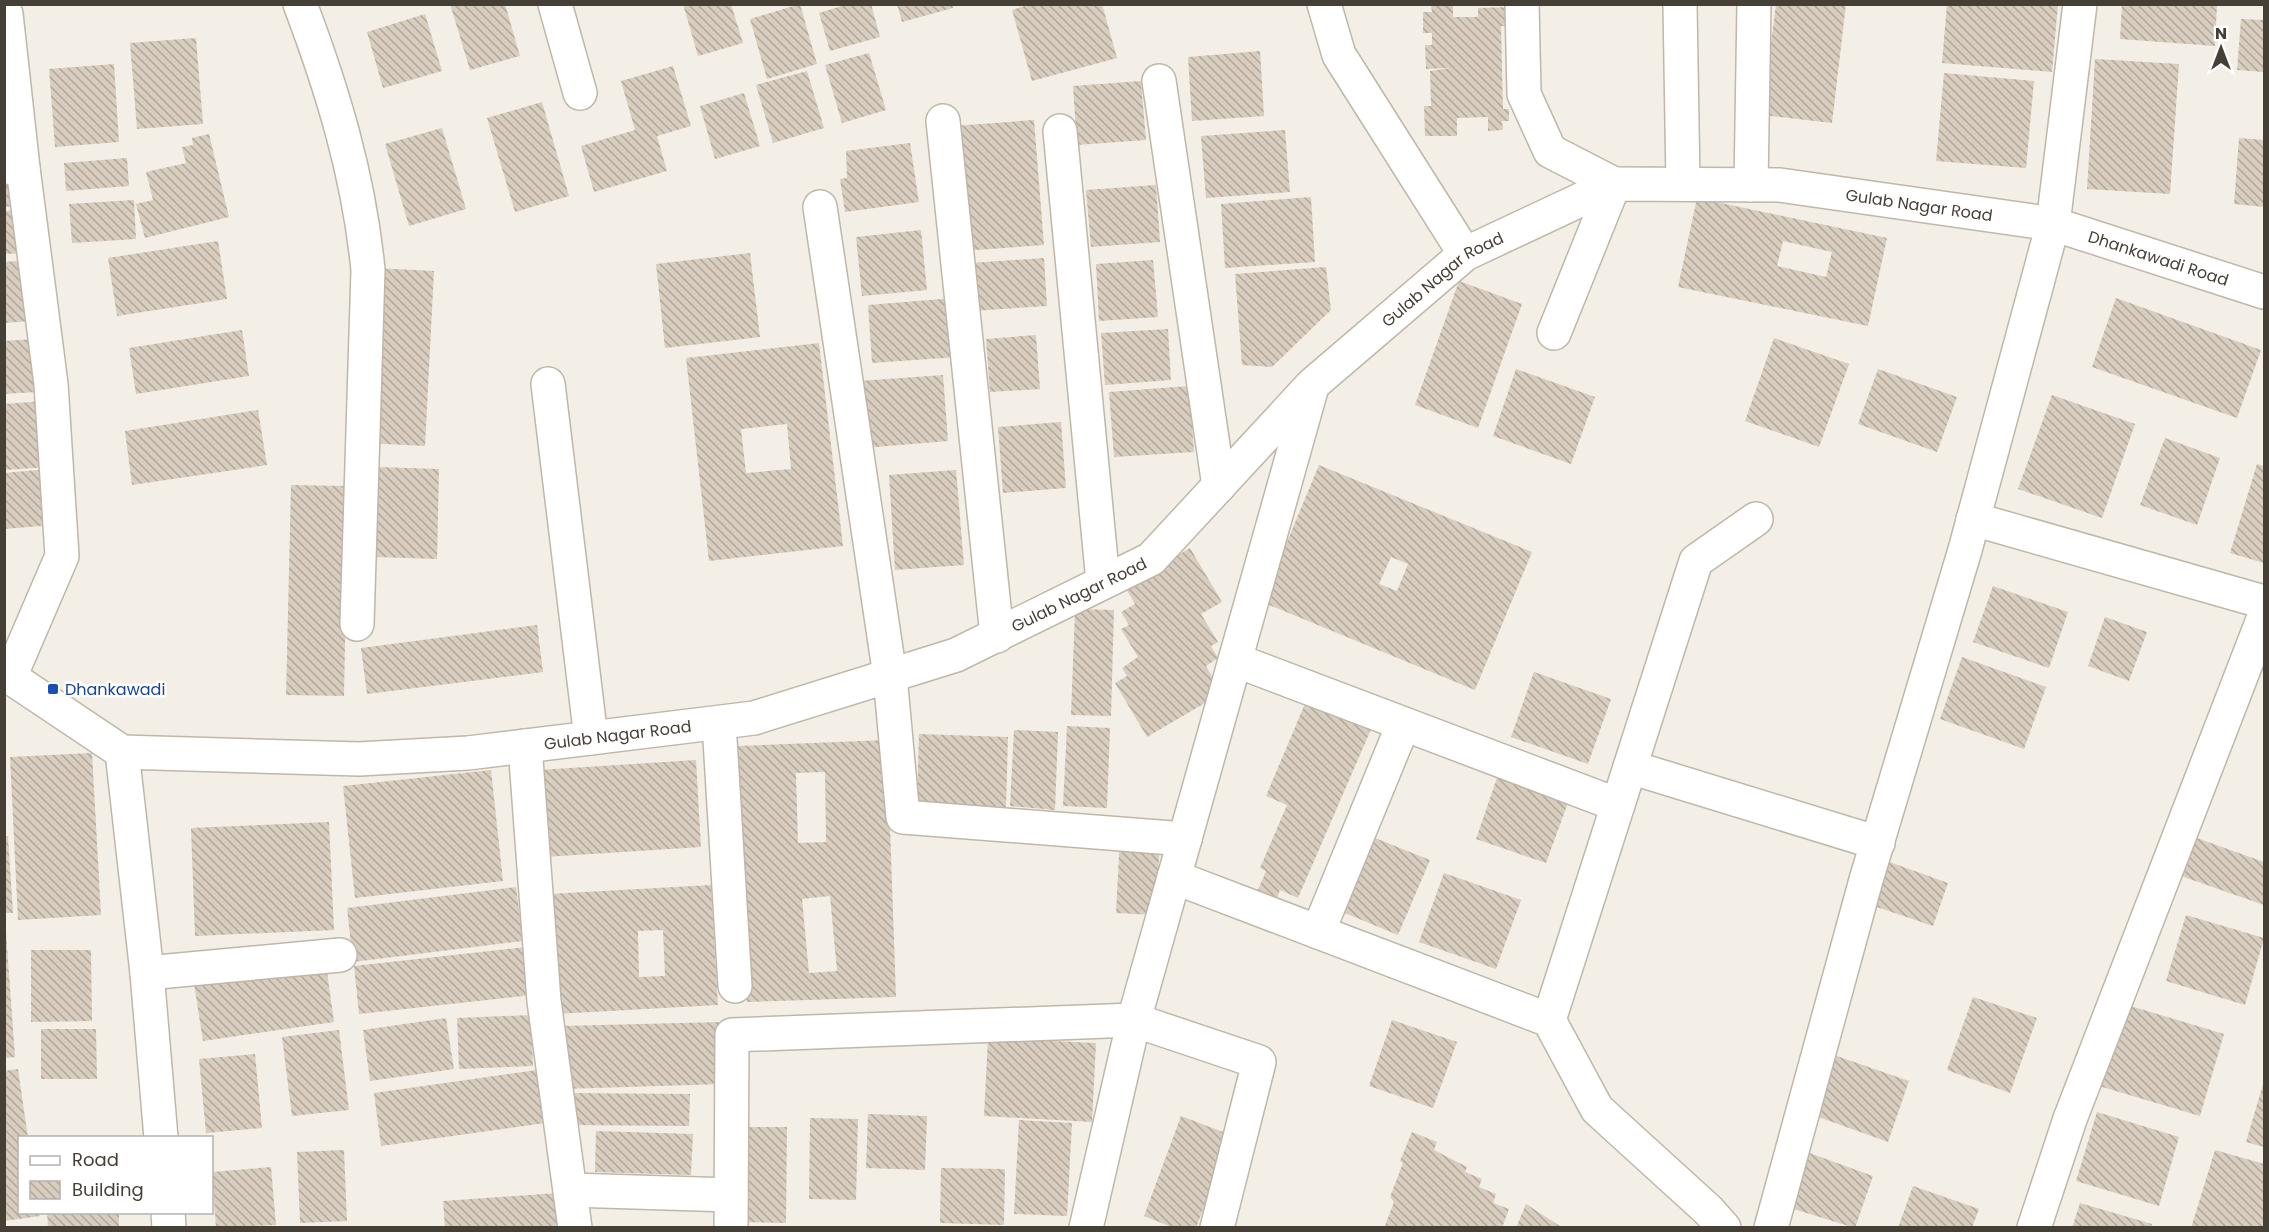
<svg xmlns="http://www.w3.org/2000/svg" width="2269" height="1232" font-family="Poppins,sans-serif">
<style>
.building{fill:url(#building-back-hatch);fill-rule:evenodd}
.lines{fill:none;stroke-linecap:round;stroke-linejoin:round}
.minor-casing{stroke:#bfb7a8;stroke-width:36}
.minor{stroke:#fff;stroke-width:33}
.transit-dot{fill:#1a4fb4;stroke:#fff;stroke-width:2}
.labels{text-anchor:middle;stroke-width:5;stroke-linejoin:round;paint-order:stroke}
.street-label{font-size:16px;fill:#463f35;stroke:#fff}
.transit-label{font-size:16px;fill:#164399;stroke:#fff;text-anchor:start}
</style>
<defs>
<pattern id="building-back-hatch" width="6" height="6" patternUnits="userSpaceOnUse" patternTransform="scale(1.5)"><rect width="6" height="6" fill="#d8cdbe"/><path d="M-1 5l2 2M0 0l6 6M5-1l2 2" fill="none" stroke="#b1a89b"/></pattern>
</defs>
<rect width="100%" height="100%" fill="#f3efe6"/>
<!-- building -->
<g class="building">
<path d="M450 4H505L520 56 470 70Z"/>
<path d="M683 4H731L743 43 698 56Z"/>
<path d="M800 4 817 64 767 79 750 19Z"/>
<path d="M848 4H871L880 37 830 51 819 13Z"/>
<path d="M897 4H952L953 8 902 22Z"/>
<path d="M1031 4H1102L1117 58 1032 81 1012 10Z"/>
<path d="M1453 4V17H1478V8L1510 7 1511 26H1501L1503 109H1509V121H1502L1503 130 1488 131V117L1457 118V136H1425L1424 106H1431L1430 71 1451 68 1426 69 1425 45H1432V33H1423V12H1432L1431 5Z"/>
<path d="M1776 4H1846L1832 123 1762 115Z"/>
<path d="M1947 4H2058L2052 72 1942 63Z"/>
<path d="M2122 4H2217L2215 46 2120 39Z"/>
<path d="M425 14 442 71 383 88 367 32Z"/>
<path d="M2241 19 2264 20V72L2237 70Z"/>
<path d="M196 38 203 124 137 129 130 43Z"/>
<path d="M1260 51 1264 116 1192 121 1188 57Z"/>
<path d="M869 53 886 110 842 123 825 65Z"/>
<path d="M2095 59 2179 64 2170 194 2087 189Z"/>
<path d="M114 64 119 142 55 147 49 69Z"/>
<path d="M673 66 691 126 657 136 667 171 594 192 581 146 635 130 621 81Z"/>
<path d="M807 71 824 128 773 143 756 85Z"/>
<path d="M1944 73 2034 81 2026 168 1936 161Z"/>
<path d="M1141 81 1146 140 1077 145 1073 86Z"/>
<path d="M744 93 760 146 715 159 700 106Z"/>
<path d="M542 102 569 196 515 212 487 118Z"/>
<path d="M1034 120 1044 245 963 251 954 126Z"/>
<path d="M442 128 466 209 409 226 385 144Z"/>
<path d="M1285 130 1290 192 1206 198 1201 136Z"/>
<path d="M209 134 229 217 145 238 136 204 153 200 146 172 186 163 182 147 193 145 192 138Z"/>
<path d="M2239 138 2264 140V207L2234 204Z"/>
<path d="M910 143 919 202 845 212 840 179 847 178 846 151Z"/>
<path d="M127 158 129 186 66 191 64 163Z"/>
<path d="M12 173 15 206 4 207V174Z"/>
<path d="M1156 185 1160 242 1091 247 1086 190Z"/>
<path d="M1311 197 1315 262 1225 268 1221 204Z"/>
<path d="M1697 198 1887 238 1868 326 1678 287ZM1783 241 1832 252 1826 277 1777 266Z"/>
<path d="M134 200 136 239 72 243 69 204Z"/>
<path d="M22 210 25 253 5 254V211Z"/>
<path d="M921 230 927 290 862 296 856 237Z"/>
<path d="M218 241 227 299 117 316 108 258Z"/>
<path d="M750 253 760 337 665 348 656 264Z"/>
<path d="M1044 258 1047 306 973 311 970 263Z"/>
<path d="M26 260 31 321 4 323V262Z"/>
<path d="M1153 260 1158 317 1099 321 1096 264Z"/>
<path d="M1326 267 1331 310 1272 367 1242 365 1235 274Z"/>
<path d="M375 268 434 271 425 446 367 443Z"/>
<path d="M1459 281 1522 304 1478 428 1415 405Z"/>
<path d="M954 298 958 357 872 363 868 305Z"/>
<path d="M2116 298 2261 350 2237 418 2092 367Z"/>
<path d="M1168 329 1171 380 1105 385 1101 333Z"/>
<path d="M242 330 249 376 136 394 129 348Z"/>
<path d="M1036 335 1040 389 990 392 986 339Z"/>
<path d="M1774 338 1849 364 1819 447 1745 421Z"/>
<path d="M34 339 38 392 4 394V341Z"/>
<path d="M819 343 843 546 709 561 686 358ZM787 424 791 469 746 473 741 429Z"/>
<path d="M1516 369 1595 397 1571 464 1493 436Z"/>
<path d="M1878 369 1957 397 1937 452 1858 424Z"/>
<path d="M943 375 948 441 864 448 859 381Z"/>
<path d="M1189 386 1194 452 1114 457 1109 392Z"/>
<path d="M2052 395 2135 424 2102 518 2018 489Z"/>
<path d="M44 401 49 467 4 470V404Z"/>
<path d="M258 410 267 465 132 485 125 431Z"/>
<path d="M1061 422 1066 488 1003 493 998 427Z"/>
<path d="M2165 438 2220 458 2197 525 2140 505Z"/>
<path d="M2257 464 2264 466V563L2230 553Z"/>
<path d="M1319 465 1532 552 1475 690 1262 602ZM1391 557 1408 564 1397 591 1379 584Z"/>
<path d="M378 467 439 469 437 559 375 557Z"/>
<path d="M49 469 53 525 4 529V473Z"/>
<path d="M956 470 964 565 895 570 889 475Z"/>
<path d="M291 485 348 486 344 696 286 695Z"/>
<path d="M1190 548 1222 602 1201 614 1218 642 1211 646 1218 658 1206 666 1222 693 1147 737 1115 683 1127 676 1122 668 1138 657 1121 629 1129 625 1121 612 1135 604 1125 587Z"/>
<path d="M1993 586 2068 612 2049 668 1973 642Z"/>
<path d="M1075 609 1114 610 1111 716 1071 715Z"/>
<path d="M2105 617 2147 632 2129 681 2088 666Z"/>
<path d="M537 625 543 672 367 694 361 648Z"/>
<path d="M1962 657 2046 687 2024 749 1940 719Z"/>
<path d="M1534 672 1611 699 1588 764 1511 737Z"/>
<path d="M1307 699 1372 727 1298 898 1280 890 1277 898 1258 890 1266 871 1260 868 1287 805 1266 796Z"/>
<path d="M1067 726 1110 728 1107 808 1063 806Z"/>
<path d="M1014 730 1058 732 1055 810 1010 806Z"/>
<path d="M919 734 1008 737 1006 807 917 804Z"/>
<path d="M887 740 896 997 747 1002 738 746ZM825 772 826 842 798 843 796 773ZM830 896 837 971 809 973 802 899Z"/>
<path d="M92 753 101 915 18 920 10 757Z"/>
<path d="M696 760 701 847 544 857 539 770Z"/>
<path d="M491 770 503 881 355 898 343 786Z"/>
<path d="M1498 775 1569 800 1546 863 1476 839Z"/>
<path d="M329 822 334 930 195 936 191 828Z"/>
<path d="M1365 834 1430 860 1398 935 1335 909Z"/>
<path d="M8 836 13 913H4V837Z"/>
<path d="M1120 836 1160 838 1156 915 1116 913Z"/>
<path d="M2194 837 2264 862V905L2181 876Z"/>
<path d="M1884 860 1948 883 1933 926 1868 904Z"/>
<path d="M1444 873 1521 900 1496 969 1419 942Z"/>
<path d="M711 885 718 1005 555 1014 549 894ZM663 930 665 976 639 977 638 931Z"/>
<path d="M516 887 523 941 353 962 347 908Z"/>
<path d="M2186 915 2264 938 2245 1005 2166 981Z"/>
<path d="M6 932 15 1057 4 1058V933Z"/>
<path d="M526 947 532 995 359 1014 354 966Z"/>
<path d="M31 950H91L92 1021 31 1022Z"/>
<path d="M326 965 334 1022 203 1041 194 984Z"/>
<path d="M1973 997 2037 1018 2010 1093 1947 1070Z"/>
<path d="M2124 1004 2224 1034 2200 1116 2099 1086Z"/>
<path d="M531 1015 533 1066 459 1069 457 1018Z"/>
<path d="M446 1018 454 1069 370 1081 363 1030Z"/>
<path d="M1392 1020 1457 1042 1433 1108 1369 1086Z"/>
<path d="M721 1022 723 1084 563 1089 561 1026Z"/>
<path d="M41 1029H96L97 1079H41Z"/>
<path d="M339 1030 349 1110 292 1116 282 1037Z"/>
<path d="M988 1038 1096 1043 1092 1122 984 1116Z"/>
<path d="M255 1054 262 1128 206 1133 199 1059Z"/>
<path d="M1831 1054 1909 1081 1888 1142 1810 1114Z"/>
<path d="M18 1069 28 1138H20V1212H40V1216L4 1221V1071Z"/>
<path d="M544 1069 552 1122 381 1146 374 1093Z"/>
<path d="M2264 1081V1147L2246 1142Z"/>
<path d="M568 1093 690 1094 689 1126 567 1125Z"/>
<path d="M2097 1112 2179 1137 2159 1206 2076 1181Z"/>
<path d="M868 1114 927 1116 925 1170 866 1168Z"/>
<path d="M1181 1116 1231 1135 1196 1228H1174L1144 1216Z"/>
<path d="M810 1118 858 1119 856 1200 809 1199Z"/>
<path d="M1019 1120 1072 1123 1067 1216 1014 1214Z"/>
<path d="M737 1127H787L786 1223 736 1222Z"/>
<path d="M596 1131 693 1134 691 1175 595 1172Z"/>
<path d="M1412 1132 1437 1142 1434 1150 1467 1167 1465 1172 1482 1179 1479 1187 1496 1194 1493 1203 1509 1209 1502 1228H1384L1394 1202 1390 1197 1403 1163 1400 1161Z"/>
<path d="M344 1150 347 1221 300 1223 297 1152Z"/>
<path d="M2215 1150 2264 1164V1228H2191Z"/>
<path d="M1804 1151 1873 1176 1855 1228 1784 1206Z"/>
<path d="M271 1167 276 1225 216 1228 212 1172Z"/>
<path d="M941 1168 1005 1169 1004 1225 940 1223Z"/>
<path d="M1913 1186 1979 1209 1972 1228H1898Z"/>
<path d="M557 1193 560 1228H445L443 1201Z"/>
<path d="M2080 1203 2152 1224 2151 1228H2072Z"/>
<path d="M1526 1204 1563 1228H1516Z"/>
<path d="M47 1212H119V1228H48Z"/>
</g>
<g class="lines">
<defs>
<g id="minor">
<path d="M300 4C333 91 359 177 368 270L357 624"/>
<path d="M555 4 580 93"/>
<path d="M1324 4 1339 55 1465 254"/>
<path d="M1522 4 1524 94 1550 151 1614 184 1554 333"/>
<path d="M1680 4 1683 184"/>
<path d="M1159 81 1219 486"/>
<path d="M943 121 997 636"/>
<path d="M1060 131 1103 582"/>
<path d="M4 167 23 168 6 14"/>
<path d="M1751 185 1754 4"/>
<path d="M820 207 890 676 903 817 1185 839"/>
<path d="M548 384 591 738"/>
<path d="M1973 519 2264 602"/>
<path d="M1235 660 1618 805"/>
<path id="s1" d="M4 673 122 752 359 759 468 753 754 718 956 655 1151 559 1312 385 1465 254 1614 184 1780 185 2053 224 2264 292"/>
<path d="M10 677 62 556 51 384 23 168"/>
<path d="M719 723 735 986"/>
<path d="M525 746 544 1001 575 1228"/>
<path d="M122 752 147 973 161 1138"/>
<path d="M1630 767 1878 843"/>
<path d="M1174 877 1549 1020 1597 1109 1708 1210 1724 1228"/>
<path d="M1318 932 1403 725"/>
<path d="M147 973 340 955"/>
<path d="M1549 1020 1696 561 1756 519"/>
<path d="M570 1190 731 1195"/>
<path d="M168 1212 169 1228"/>
<path d="M731 1228 732 1035 1134 1020 1259 1062 1217 1228"/>
<path d="M1086 1228 1134 1020 1311 390"/>
<path d="M1771 1228 1866 880 1965 550 2053 224 2080 4"/>
<path d="M2034 1228 2070 1119 2264 617"/>
</g>
</defs>
<!-- minor casing -->
<use href="#minor" class="minor-casing"/>
<!-- minor -->
<use href="#minor" class="minor"/>
</g>
<!-- markers -->
<rect class="transit-dot" x="47" y="683" width="12" height="12" rx="3"/>
<g class="labels">
<!-- street labels -->
<g class="street-label">
<text dy="6" stroke="none"><textPath href="#s1" startOffset="2115">Gulab Nagar Road</textPath></text>
<text dy="6" stroke="none"><textPath href="#s1" startOffset="2361">Dhankawadi Road</textPath></text>
<text dy="6" stroke="none"><textPath href="#s1" startOffset="1611">Gulab Nagar Road</textPath></text>
<text dy="6" stroke="none"><textPath href="#s1" startOffset="1125">Gulab Nagar Road</textPath></text>
<text dy="6" stroke="none"><textPath href="#s1" startOffset="639">Gulab Nagar Road</textPath></text>
</g>
<!-- transit labels -->
<g class="transit-label">
<text x="65" y="695">Dhankawadi</text>
</g>
</g>
<!-- border -->
<rect width="2269" height="1232" fill="none" stroke="#463f35" stroke-width="12"/>
<!-- legend -->
<rect x="18" y="1136" width="195" height="78" fill="#ffffff" stroke="#b5b2ae" stroke-width="1.5"/>
<rect x="30" y="1156" width="30" height="9" fill="#ffffff" stroke="#b5b2ae" stroke-width="1.5"/>
<text x="72" y="1166" font-size="18" fill="#463f35">Road</text>
<rect x="30" y="1181" width="30" height="18" fill="url(#building-back-hatch)" stroke="#b5b2ae" stroke-width="1.5"/>
<text x="72" y="1196" font-size="18" fill="#463f35">Building</text>
<!-- north arrow -->
<g transform="translate(2221 48)" stroke="#ffffff" stroke-width="4.5" paint-order="stroke">
<path d="M0-4.5L10 22L0 15L-10 22Z" fill="#463f35"/>
<text y="-9" font-size="16" font-weight="bold" text-anchor="middle" fill="#463f35">N</text>
</g>
</svg>
